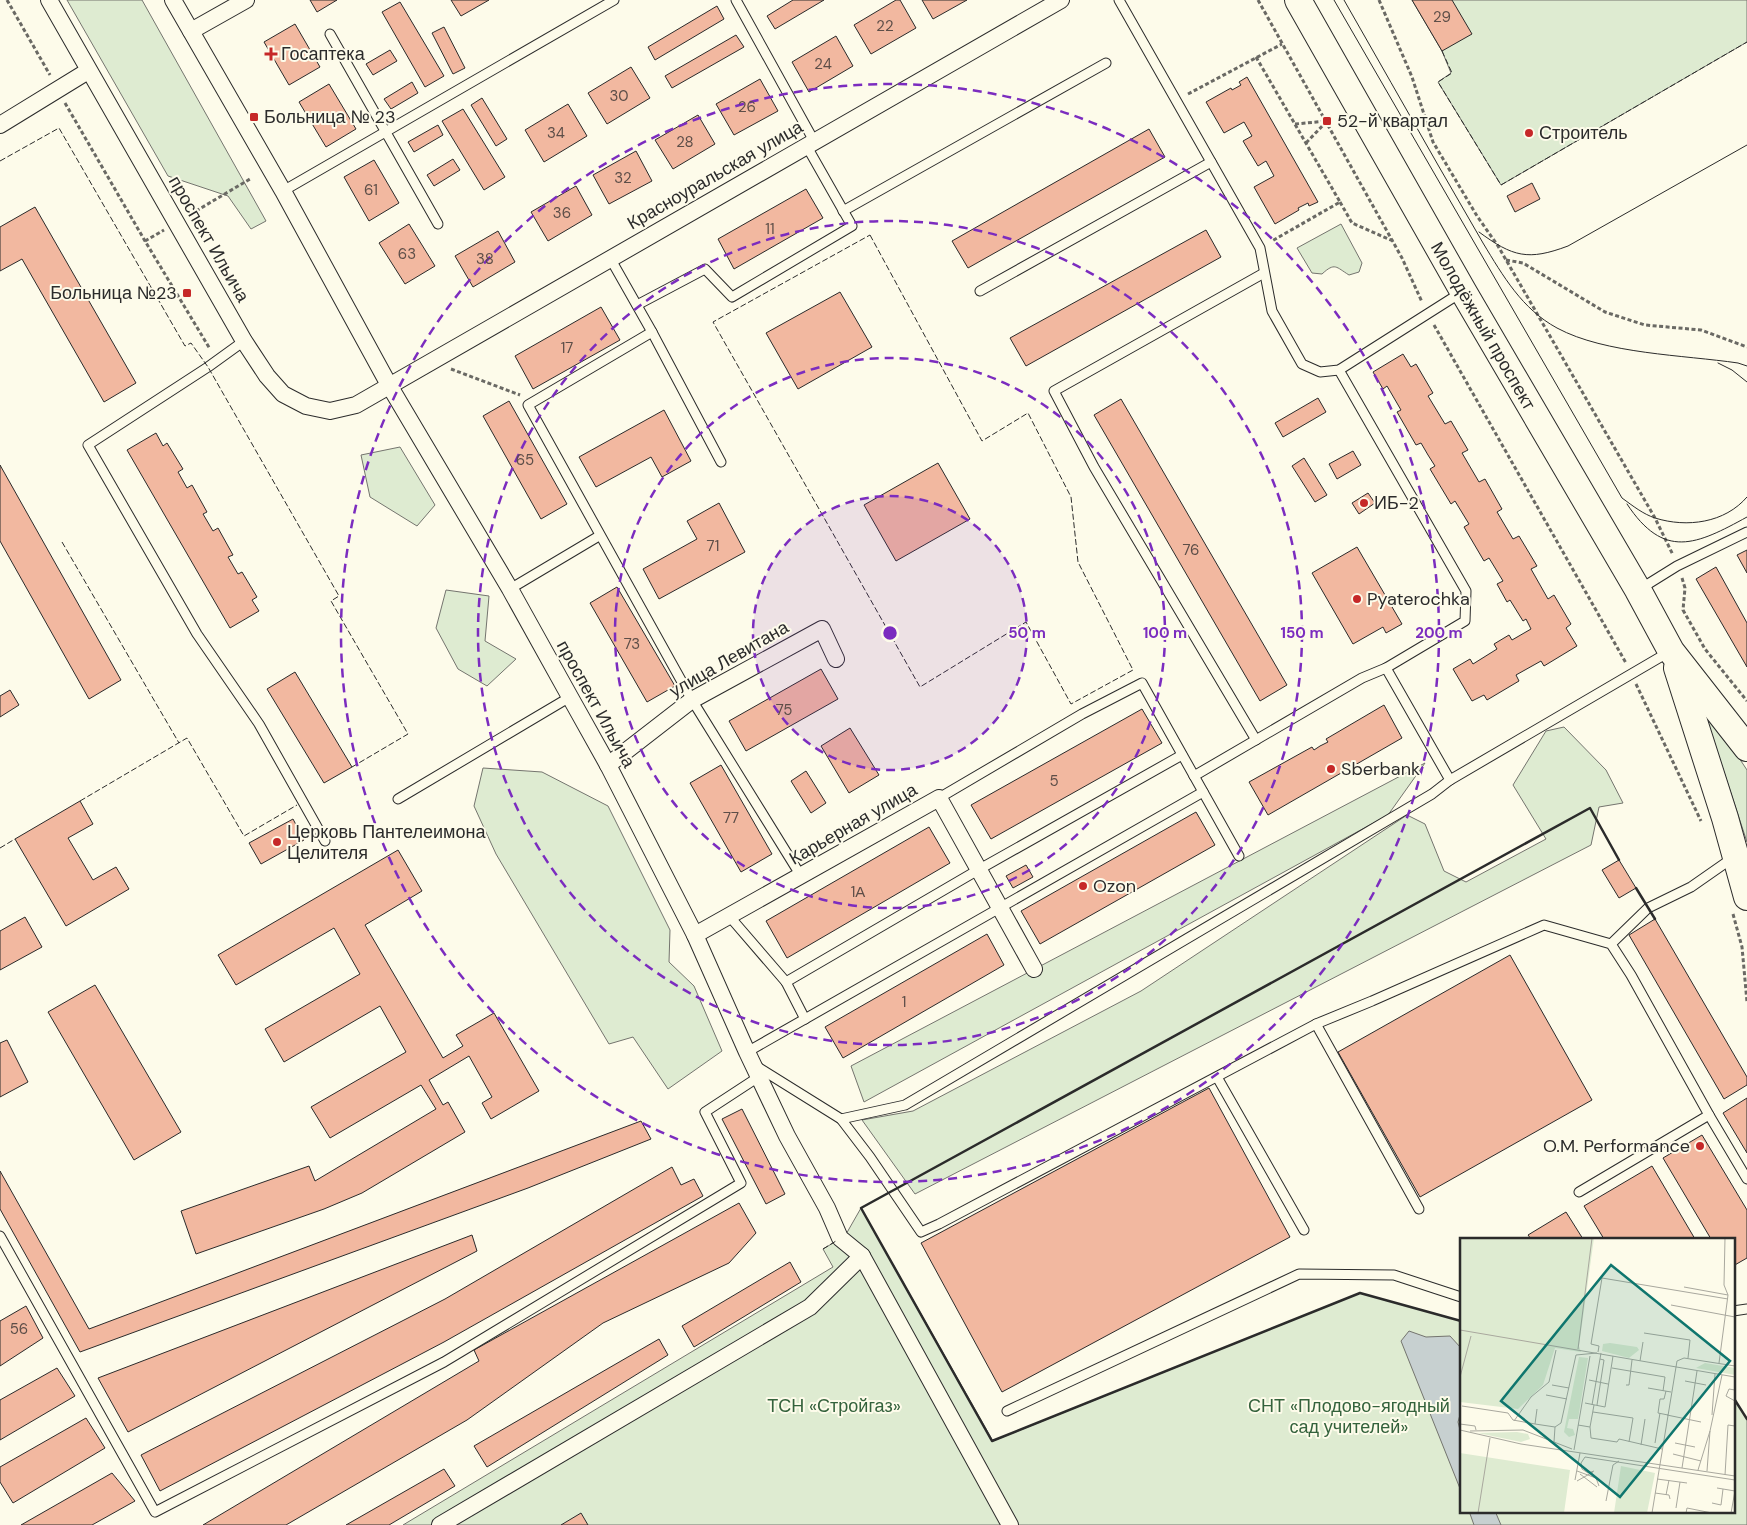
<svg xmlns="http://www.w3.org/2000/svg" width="1747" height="1525" font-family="'DM Sans',sans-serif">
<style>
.green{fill:#deebd1;stroke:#74746e}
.water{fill:#c7d0d0;stroke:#74746e}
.building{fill:#f2b8a0;stroke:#2b2b2b}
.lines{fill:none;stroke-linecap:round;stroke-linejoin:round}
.lane-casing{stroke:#2b2b2b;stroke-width:11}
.street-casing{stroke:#2b2b2b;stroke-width:18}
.primary-casing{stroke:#2b2b2b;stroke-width:28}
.path{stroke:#6a6964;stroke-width:3;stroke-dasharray:4 2.5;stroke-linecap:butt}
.lane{stroke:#fdfbea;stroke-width:9}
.street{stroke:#fdfbea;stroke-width:16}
.primary{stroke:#fdfbea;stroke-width:26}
.tram{stroke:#2b2b2b;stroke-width:1}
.fence{stroke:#2b2b2b;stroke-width:1;stroke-dasharray:6 2.5;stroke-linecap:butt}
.wall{stroke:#2b2b2b;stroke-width:2.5}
.ring{fill:none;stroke:#7b2cbf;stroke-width:2.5;stroke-dasharray:9 6}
.poi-dot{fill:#c62828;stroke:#fdfbea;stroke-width:2}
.labels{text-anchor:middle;stroke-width:4;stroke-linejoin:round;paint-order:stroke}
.number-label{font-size:15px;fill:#5d4e48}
.poi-label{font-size:18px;fill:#2b2b2b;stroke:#fdfbea;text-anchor:start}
.street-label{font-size:18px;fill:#2b2b2b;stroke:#fdfbea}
.park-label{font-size:18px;fill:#34623c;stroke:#fdfbea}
.inset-road{fill:none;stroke:#a9a89e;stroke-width:1}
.view{fill:#0f766e;fill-opacity:0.15;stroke:#0f766e;stroke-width:2.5}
.inset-edge{fill:none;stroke:#2b2b2b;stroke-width:2.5}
.centre{fill:#7b2cbf;stroke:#fdfbea;stroke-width:2.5}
.ring-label{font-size:15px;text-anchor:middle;font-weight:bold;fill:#7b2cbf;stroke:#fdfbea;stroke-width:4;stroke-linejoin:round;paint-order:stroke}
</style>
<rect width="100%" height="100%" fill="#fdfbea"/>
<!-- green -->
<g class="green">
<path d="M67 0H142L266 221 251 229 228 196 168 176Z"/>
<path d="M1412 0H1747V42L1501 185 1438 82 1451 73 1442 51Z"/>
<path d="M1341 224 1362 263 1359 272 1349 275C1336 267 1335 262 1322 274L1312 273 1297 248Z"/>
<path d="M400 447 435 505 417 526 370 497 361 455Z"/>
<path d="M446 590 489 596 485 641 516 659 487 686 458 669 436 628Z"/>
<path d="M1690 684 1747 770V842L1719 757Z"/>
<path d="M1564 727 1606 770 1623 803 1599 807 1591 845 915 1194 862 1120 913 1111 1141 991 1407 815 1425 824 1444 871 1466 882 1546 839 1513 785 1546 731Z"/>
<path d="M1425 763 1388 815 864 1102 851 1066Z"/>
<path d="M483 768 542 772 608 806 670 930 669 962 694 986 722 1051 668 1089 633 1037 609 1044 496 854 474 806Z"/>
<path d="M861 1208 993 1441 1360 1293 1461 1321V1511H1733V1397L1747 1419V1525H403L833 1267 823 1249 845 1236Z"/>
</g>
<!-- water -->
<g class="water">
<path d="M1409 1331 1426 1337 1450 1336 1461 1348V1411L1458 1422 1461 1434V1491L1401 1341Z"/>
<path d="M1469 1511H1495L1501 1525H1474Z"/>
</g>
<!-- building -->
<g class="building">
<path d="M310 0H337L317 12Z"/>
<path d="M451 0H489L461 16Z"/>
<path d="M793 0H824L775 29 767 16Z"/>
<path d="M896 0H900L916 28 871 54 854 25Z"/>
<path d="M922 0H967L933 19Z"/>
<path d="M1412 0H1452L1472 34 1442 51Z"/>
<path d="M400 2 444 76 425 87 382 12Z"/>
<path d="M717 6 724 19 655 60 648 47Z"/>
<path d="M295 24 320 67 289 85 264 42Z"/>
<path d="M444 27 465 68 453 74 432 33Z"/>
<path d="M736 35 744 47 672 88 665 76Z"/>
<path d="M836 36 853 66 809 92 792 62Z"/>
<path d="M390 50 397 61 373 75 366 64Z"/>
<path d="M631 67 650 98 607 124 588 93Z"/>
<path d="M1247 77 1318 202 1309 206 1308 203 1298 208 1299 210 1275 224 1254 187 1274 176 1266 161 1258 166 1243 141 1252 136 1244 122 1224 133 1206 102 1231 88 1232 90 1241 85 1239 82Z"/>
<path d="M760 79 778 111 734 135 716 104Z"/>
<path d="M412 82 418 93 391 109 384 99Z"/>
<path d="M329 84 356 129 326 147 299 102Z"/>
<path d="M482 98 507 139 496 146 471 105Z"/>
<path d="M568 104 587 136 544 162 525 130Z"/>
<path d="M463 109 505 177 484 190 442 121Z"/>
<path d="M698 115 715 144 673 169 655 140Z"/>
<path d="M438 125 443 135 414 152 408 142Z"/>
<path d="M1149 129 1165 157 968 268 952 241Z"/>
<path d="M636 151 652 181 609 204 593 175Z"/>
<path d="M453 159 460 170 434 186 427 175Z"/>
<path d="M374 160 399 203 369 221 344 177Z"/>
<path d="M1532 183 1540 199 1515 212 1507 196Z"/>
<path d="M576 186 592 215 548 241 531 212Z"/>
<path d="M806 189 823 218 734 269 718 239Z"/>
<path d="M35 207 136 383 104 402 22 259 0 271V227Z"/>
<path d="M409 224 435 266 405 284 379 243Z"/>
<path d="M1206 230 1221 257 1026 366 1010 338Z"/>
<path d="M498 231 515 262 473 287 455 256Z"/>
<path d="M840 292 872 347 798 389 766 333Z"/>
<path d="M601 307 620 340 533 389 515 356Z"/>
<path d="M1403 354 1411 367 1416 364 1433 393 1428 396 1445 424 1451 421 1468 450 1462 453 1479 482 1485 479 1502 509 1497 512 1513 539 1519 536 1537 566 1531 569 1548 599 1554 595 1571 624 1566 628 1577 646 1544 666 1541 661 1516 675 1519 681 1487 700 1484 695 1472 701 1453 669 1470 659 1473 664 1497 649 1494 644 1509 635 1512 640 1531 629 1526 619 1523 621 1510 600 1507 602 1497 584 1503 581 1489 558 1484 561 1464 527 1469 524 1455 501 1451 504 1430 469 1435 466 1428 455 1421 443 1416 445 1397 412 1401 410 1387 386 1383 389 1373 372Z"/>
<path d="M1318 398 1326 412 1283 437 1275 423Z"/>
<path d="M1121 399 1287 685 1260 701 1094 415Z"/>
<path d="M509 401 567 504 541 519 483 416Z"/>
<path d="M664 410 691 461 662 477 651 457 596 487 579 457Z"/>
<path d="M156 433 163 446 167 443 183 469 178 472 187 488 192 485 207 512 203 514 213 531 218 528 233 555 228 557 238 574 242 572 257 597 252 600 259 611 230 628 127 450Z"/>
<path d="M1353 451 1361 465 1337 479 1329 464Z"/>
<path d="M1304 458 1327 495 1315 502 1292 466Z"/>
<path d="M938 463 970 519 896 561 864 505Z"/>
<path d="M0 465 121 680 89 699 0 541Z"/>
<path d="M1368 493 1375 503 1359 514 1352 503Z"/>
<path d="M719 503 745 552 659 599 643 569 697 539 687 521Z"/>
<path d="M1357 547 1402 624 1386 633 1383 627 1353 644 1312 573Z"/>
<path d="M1747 550V573L1737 555Z"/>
<path d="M1716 567 1747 623V667L1696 579Z"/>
<path d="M617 587 675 686 647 702 590 603Z"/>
<path d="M821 669 838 699 746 751 729 721Z"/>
<path d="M295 672 352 767 324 783 267 689Z"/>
<path d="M10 690 19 705 0 717V696Z"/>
<path d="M1384 705 1402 738 1268 815 1249 782 1312 747 1314 750 1320 746 1328 742 1326 739Z"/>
<path d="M1142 709 1162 743 991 839 971 805Z"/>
<path d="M850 728 879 775 849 793 821 746Z"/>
<path d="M721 765 772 854 741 872 690 783Z"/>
<path d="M806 771 826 803 811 813 791 781Z"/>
<path d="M80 801 93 824 68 838 93 880 116 867 129 889 66 926 15 839Z"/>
<path d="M1196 812 1215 845 1040 944 1021 911Z"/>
<path d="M293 819 304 840 261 864 249 843Z"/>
<path d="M929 827 950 863 787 958 766 921Z"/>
<path d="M398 850 422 891 365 925 443 1058 463 1046 456 1035 494 1013 539 1091 491 1119 482 1103 492 1097 469 1056 429 1080 443 1105 448 1102 465 1132 362 1193 324 1209 196 1254 181 1211 309 1166 315 1181 436 1109 421 1085 330 1138 311 1107 406 1052 380 1006 284 1062 265 1029 360 974 334 928 236 985 218 955Z"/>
<path d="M1619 860 1636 888 1619 898 1602 870Z"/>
<path d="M1026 865 1033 877 1013 888 1006 876Z"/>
<path d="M25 917 42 947 0 970V931Z"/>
<path d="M1655 919 1747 1077V1085L1724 1099 1629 935Z"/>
<path d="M987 934 1004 965 843 1058 825 1027Z"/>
<path d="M1510 955 1592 1100 1420 1197 1338 1052Z"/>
<path d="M95 985 181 1132 134 1160 48 1012Z"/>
<path d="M7 1040 28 1082 0 1097V1043Z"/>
<path d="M1209 1088 1290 1237 1002 1392 921 1243Z"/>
<path d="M1747 1098V1153L1723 1113Z"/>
<path d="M742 1109 785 1194 766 1204 722 1119Z"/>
<path d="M641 1121 651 1139 528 1188 80 1352 0 1209V1171L89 1329Z"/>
<path d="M1702 1135 1747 1210V1258L1733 1266V1239H1711L1663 1158Z"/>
<path d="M1652 1166 1695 1239H1604L1584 1206Z"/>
<path d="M672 1167 681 1185 694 1179 703 1196 444 1342 160 1491 141 1455 445 1299Z"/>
<path d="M739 1203 756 1233 729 1263 603 1323 467 1420 286 1525H203L479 1361 474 1350Z"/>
<path d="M1566 1212 1583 1239H1531L1528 1235Z"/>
<path d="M472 1235 477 1251 128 1432 98 1378Z"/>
<path d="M790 1262 801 1282 694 1347 682 1326Z"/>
<path d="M26 1306 43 1338 0 1366V1321Z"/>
<path d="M659 1339 668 1355 487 1467 474 1446Z"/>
<path d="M57 1368 75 1396 0 1440V1400Z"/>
<path d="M86 1418 105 1448 13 1503 0 1482V1467Z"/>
<path d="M444 1469 455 1486 389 1525H346Z"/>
<path d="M112 1473 135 1501 92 1525H21Z"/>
<path d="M581 1513 588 1525H561Z"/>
</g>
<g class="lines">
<defs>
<g id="lane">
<path d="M736 0 814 141"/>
<path d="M1119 0 1260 248 1272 311 1302 364 1320 372 1339 370 1462 292"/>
<path d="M330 34 438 224"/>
<path d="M283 191 614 0"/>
<path d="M843 211 1106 63"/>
<path d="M610 258 652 332 721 462"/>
<path d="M980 291 1211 162"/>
<path d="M637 305 705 269 732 297 852 226 806 145"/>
<path d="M652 332 528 405 692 700 801 876"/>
<path d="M244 341 208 367 88 445 197 634 259 724 325 841"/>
<path d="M1339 370 1466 591 1465 621 1386 668 1450 780"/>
<path d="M510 589 599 536"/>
<path d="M1640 589 1677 566 1747 532"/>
<path d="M1256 740 1094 467 1054 391 1264 273"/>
<path d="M1194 776 1362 678 1386 668"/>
<path d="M939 798 1082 714 1142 683 1239 856"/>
<path d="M398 799 570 697"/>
<path d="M730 917 786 982"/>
<path d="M1611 944 1648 908 1691 887 1734 857"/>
<path d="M805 1019 786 982 978 870 1182 755"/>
<path d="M1316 1024 1419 1209"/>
<path d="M747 1052 1203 792"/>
<path d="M756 1066 841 1119 870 1157 921 1232 939 1224 1316 1024 1372 1001 1544 925 1611 944 1631 975 1709 1115 1579 1192"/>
<path d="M1217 1077 1304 1230"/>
<path d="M1709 1115 1747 1179"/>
<path d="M841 1119 905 1105 1432 794 1450 780 1669 652"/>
<path d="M0 1236 155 1512 444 1362 741 1183 705 1112 760 1076"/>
<path d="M1733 1311 1747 1309"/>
<path d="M1007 1411 1299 1274 1394 1275 1461 1297"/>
</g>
<g id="street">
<path d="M49 0 244 341 267 376 283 394 306 406 330 411 356 405 1061 0"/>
<path d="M173 0 283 191 389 385 510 589 570 697 608 765 695 935 747 1052 787 1136 827 1208 840 1238 862 1256 1010 1525"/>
<path d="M191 31 246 0"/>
<path d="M0 125 88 71"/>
<path d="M608 765 692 700 822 629 836 659"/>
<path d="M695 935 939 798 1034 969"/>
<path d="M440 1525 810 1307 862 1256"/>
</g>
<g id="primary">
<path d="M1298 0 1463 291 1638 590 1671 651 1747 748"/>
<path d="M1677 668 1725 818 1747 897"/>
</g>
</defs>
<!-- lane casing -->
<use href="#lane" class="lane-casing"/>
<!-- street casing -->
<use href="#street" class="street-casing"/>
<!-- primary casing -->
<use href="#primary" class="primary-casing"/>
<!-- path -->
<g class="path">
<path d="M7 0 50 75"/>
<path d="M1258 0 1402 258 1422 302"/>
<path d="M1379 0 1412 77 1433 142 1477 216 1498 246 1655 518 1673 555"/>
<path d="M1256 57 1340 202 1272 241"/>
<path d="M1188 94 1282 44"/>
<path d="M65 103 145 241 210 349"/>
<path d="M1295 124 1327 121 1306 143"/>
<path d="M1340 202 1352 223 1393 241"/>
<path d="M196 211 250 179"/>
<path d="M145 241 164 230"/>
<path d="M1506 260 1523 263 1605 312 1645 325 1701 330 1747 347"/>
<path d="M1434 325 1626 663"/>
<path d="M451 369 520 395"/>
<path d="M1682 578 1685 588 1683 610 1705 649 1747 701"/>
<path d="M1636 684 1701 821"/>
<path d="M1733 914 1742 947 1747 1002"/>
</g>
<!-- lane -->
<use href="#lane" class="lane"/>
<!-- street -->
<use href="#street" class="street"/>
<!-- primary -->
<use href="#primary" class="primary"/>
<!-- tram -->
<g class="tram">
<path d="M1334 0 1622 498C1633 506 1643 514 1655 518 1687 528 1725 523 1747 497"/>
<path d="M1344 0C1375 55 1407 110 1438 165 1453 191 1468 217 1483 243 1503 276 1522 309 1557 328 1605 354 1684 355 1738 363L1747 366"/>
<path d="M1479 232C1513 257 1528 261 1568 246L1747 145"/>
<path d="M1718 363 1732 370 1747 382"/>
<path d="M1627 504C1664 560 1696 545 1747 517"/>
</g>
<!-- fence -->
<g class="fence">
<path d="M1442 51 1452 73 1438 82 1501 185 1747 42"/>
<path d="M0 161 59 128 185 346 191 343 208 367 339 596 331 601 408 734 352 767"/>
<path d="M870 235 982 441 1028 413 1071 497 1078 562 1133 670 1071 704 1026 622 920 687 713 322Z"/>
<path d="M62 542 179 743"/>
<path d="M80 801 187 738 244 836 297 805"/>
<path d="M0 848 15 839"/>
<path d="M823 1249 836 1241"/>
</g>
<!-- wall -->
<g class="wall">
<path d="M1636 888 1655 919"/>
<path d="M1461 1321 1360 1293 992 1441 861 1208 1590 808 1619 860"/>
<path d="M1733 1397 1747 1419"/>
</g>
</g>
<!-- distance rings -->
<circle cx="890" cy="633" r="137" fill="#7b2cbf" fill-opacity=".12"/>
<g class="ring">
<circle cx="890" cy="633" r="137"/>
<circle cx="890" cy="633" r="275"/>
<circle cx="890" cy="633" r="412"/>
<circle cx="890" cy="633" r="549"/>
</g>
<!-- markers -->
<g class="poi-dot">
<path d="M268.5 46.5h5v5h5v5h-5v5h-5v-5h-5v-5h5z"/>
<rect x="249" y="112" width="10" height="10" rx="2.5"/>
<rect x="1322" y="116" width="10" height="10" rx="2.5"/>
<circle cx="1529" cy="133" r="5"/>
<rect x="182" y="288" width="10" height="10" rx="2.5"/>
<circle cx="1364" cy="503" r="5"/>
<circle cx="1357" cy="599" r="5"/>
<circle cx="1331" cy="769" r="5"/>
<circle cx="277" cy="842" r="5"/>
<circle cx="1083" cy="886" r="5"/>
<circle cx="1700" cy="1146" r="5"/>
</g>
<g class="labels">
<!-- number labels -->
<g class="number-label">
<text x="1442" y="22">29</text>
<text x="885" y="31">22</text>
<text x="823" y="69">24</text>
<text x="619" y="101">30</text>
<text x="747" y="112">26</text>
<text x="556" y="138">34</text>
<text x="685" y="147">28</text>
<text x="623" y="183">32</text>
<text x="371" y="195">61</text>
<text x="562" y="218">36</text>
<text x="770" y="234">11</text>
<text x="407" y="259">63</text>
<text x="485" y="264">38</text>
<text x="567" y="353">17</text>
<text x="525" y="465">65</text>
<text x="713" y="551">71</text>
<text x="1191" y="555">76</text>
<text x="632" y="649">73</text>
<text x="784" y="715">75</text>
<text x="1054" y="786">5</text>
<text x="731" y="823">77</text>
<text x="858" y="897">1А</text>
<text x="904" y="1007">1</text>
<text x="19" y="1334">56</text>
</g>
<!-- poi labels -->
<g class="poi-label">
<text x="281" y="60">Госаптека</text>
<text x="264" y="123">Больница № 23</text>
<text x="1337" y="127">52-й квартал</text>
<text x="1539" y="139">Строитель</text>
<text x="177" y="299" text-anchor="end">Больница №23</text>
<text x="1374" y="509">ИБ-2</text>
<text x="1367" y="605">Pyaterochka</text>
<text x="1341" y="775">Sberbank</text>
<text x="287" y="838">Церковь Пантелеимона<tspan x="287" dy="21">Целителя</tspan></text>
<text x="1093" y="892">Ozon</text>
<text x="1690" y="1152" text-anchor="end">O.M. Performance</text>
</g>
<!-- street labels -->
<g class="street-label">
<text transform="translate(715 175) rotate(-30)" y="6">Красноуральская улица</text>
<text transform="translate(209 239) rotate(60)" y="6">проспект Ильича</text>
<text transform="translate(1483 326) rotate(60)" y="6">Молодёжный проспект</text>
<text transform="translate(729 659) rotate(-30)" y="6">улица Левитана</text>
<text transform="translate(596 704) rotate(61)" y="6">проспект Ильича</text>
<text transform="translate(853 824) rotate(-30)" y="6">Карьерная улица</text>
</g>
<!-- park labels -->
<g class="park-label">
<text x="834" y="1412">ТСН «Стройгаз»</text>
<text x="1349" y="1412">СНТ «Плодово-ягодный<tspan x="1349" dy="21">сад учителей»</tspan></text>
</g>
</g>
<!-- overview -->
<g transform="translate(1460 1238)">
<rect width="275" height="275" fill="#fdfbea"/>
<path d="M0 0H134L119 108 121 114 95 110 83 147 58 171 0 164ZM150 105 177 109 179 112 169 120 142 113 143 106ZM119 119 128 120 118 181H109L107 190 113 191 115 197 109 199 104 194ZM245 125 275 130V137L236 130ZM57 194 68 196 70 201 61 204 18 195ZM0 215 110 232 104 275H0ZM161 228 195 235 187 275H154Z" fill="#deebd1"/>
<path class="inset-road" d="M265 0 264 47 268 57M224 49 268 57M211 67 275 79M0 92 275 139M184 95 230 102 228 120M118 111 132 0M138 114 139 108 131 106 142 40 268 61M180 123 183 104M259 125 268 57M152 130 205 139 203 153M0 139 11 98M129 142 148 146M225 143 246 147M92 147 109 150M166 147H169L172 122M188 150 211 154M275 152 269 151 266 158 275 163M206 153 204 161H200L198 175 208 177M86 157 107 161M125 165 145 169 153 118M132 167 141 115M137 167 144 122 140 121M2 168 48 175 53 182 75 186M77 171 75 186 95 189 101 185 116 117 137 115M133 174 173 180 169 204M207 177 241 184M252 177 255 136M54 183 71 159 89 144 96 112M0 186 15 188 16 192M118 187 130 189 131 200 157 204 159 201 202 211M130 189 134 167M0 192 61 206 275 238M10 193 63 192 112 211M94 204 95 189M195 205 200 175M215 205 235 209M181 207 185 181M114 212 130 118M213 216 241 223M222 230 237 133M238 232 250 193M117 233 136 240 139 248M134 233 128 235 122 231 121 225 125 219 275 242M247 233 250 193 262 137M120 236 137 249M265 237 268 187 275 188M197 241 227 245M115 242 120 215M117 243 133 234M257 250 275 253M195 255 209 257 210 261M206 257 209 242M146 263 153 227 159 223M252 265 261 267 263 251M216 270 220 244M18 275 30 200M192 275 217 123 224 120 275 128M226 275 227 270 252 275M271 275 275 253"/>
<path class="view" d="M151 27 270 123 160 259 41 163Z"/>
<rect width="275" height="275" class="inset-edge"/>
</g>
<circle cx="890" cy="633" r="8" class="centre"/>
<g class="ring-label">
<text x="1027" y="638">50 m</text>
<text x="1165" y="638">100 m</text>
<text x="1302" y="638">150 m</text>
<text x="1439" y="638">200 m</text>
</g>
</svg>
